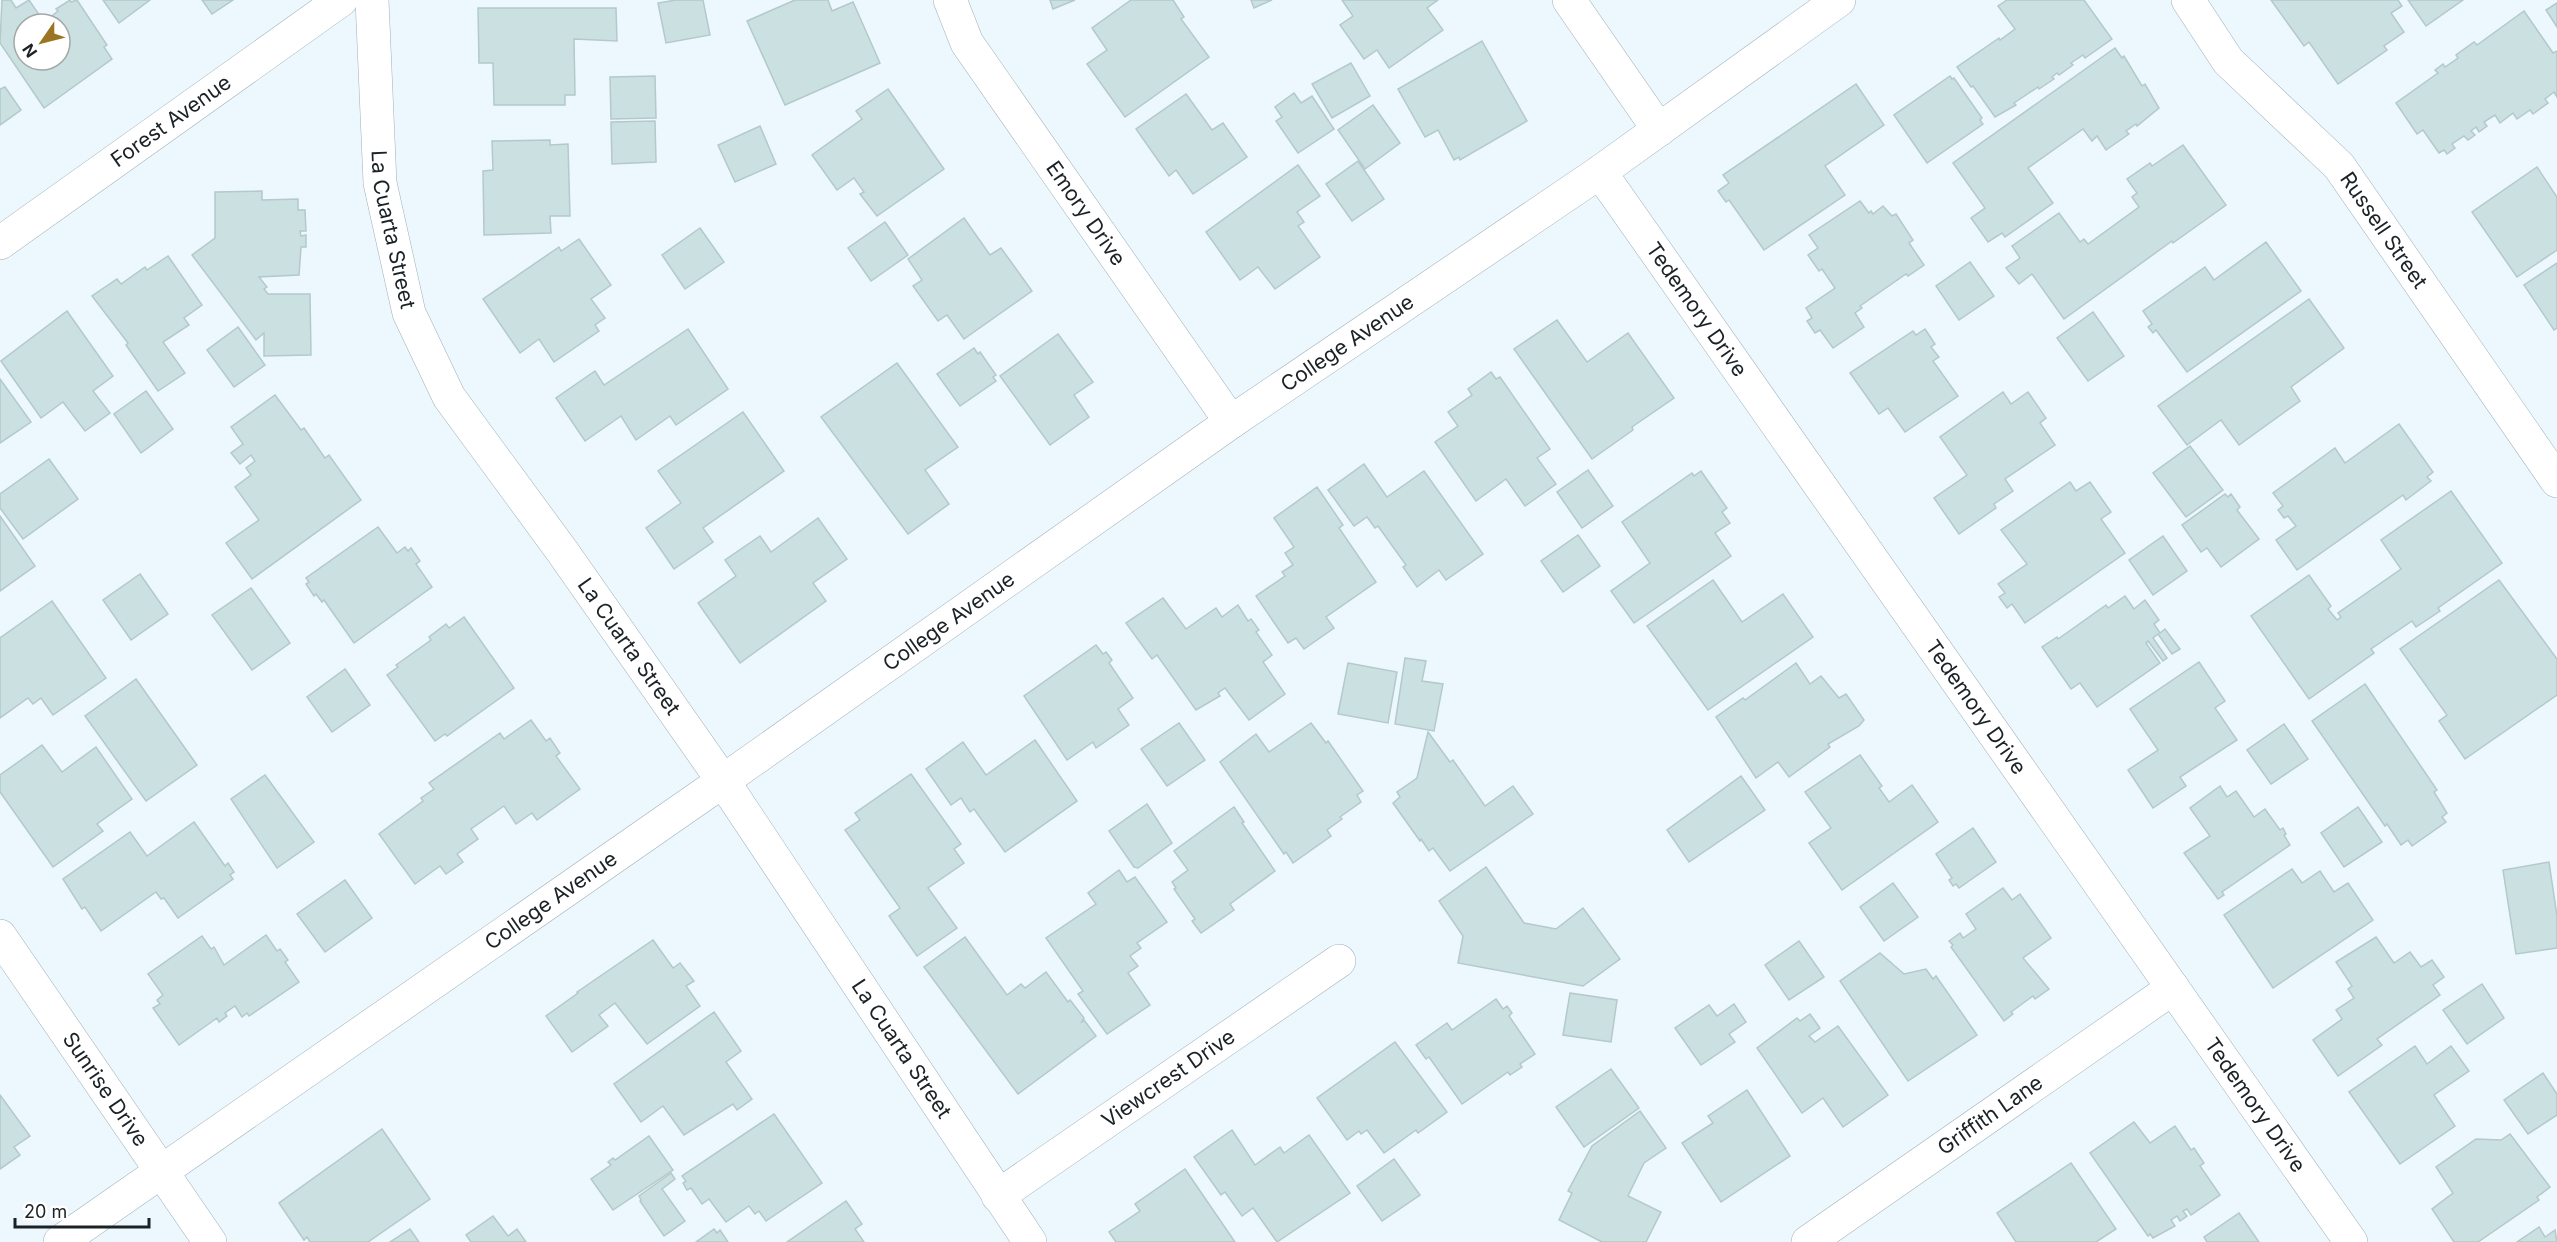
<svg xmlns="http://www.w3.org/2000/svg" width="2557" height="1242" font-family="Inter,sans-serif">
<style>
.building{fill:#cae0e1;stroke:#b3c9ca;stroke-width:1.5;fill-rule:evenodd}
.lines{fill:none;stroke-linecap:round;stroke-linejoin:round}
.minor-casing{stroke:#9fb0b9;stroke-width:34}
.minor{stroke:#fff;stroke-width:33}
.labels{text-anchor:middle;stroke-width:5;stroke-linejoin:round;paint-order:stroke}
.street-label{font-size:21px;fill:#1b2225;stroke:#fff}
</style>
<rect width="100%" height="100%" fill="#edf8fe"/>
<!-- building -->
<g class="building">
<path d="M2 0H11L16 8 29 0 44 22 58 11 56 9 70 0 71 2 77 0 107 45 104 47 112 59 44 108 0 43ZM24 24H60V60H24Z"/>
<path d="M103 0H150L119 23Z"/>
<path d="M202 0H233L212 14Z"/>
<path d="M676 0H703L710 35 666 43 658 3Z"/>
<path d="M795 0H828L832 11 853 2 880 63 785 105 747 21Z"/>
<path d="M1050 0H1075L1053 9Z"/>
<path d="M1131 0H1173L1184 17 1181 19 1209 57 1125 117 1087 64 1107 50 1092 28Z"/>
<path d="M1251 0H1272L1254 8Z"/>
<path d="M1342 0H1438L1427 8 1443 30 1389 68 1377 50 1364 59 1340 25 1353 16Z"/>
<path d="M2007 0H2084L2112 39 2085 58 2083 55 2071 63 2073 65 2059 75 2057 73 2052 77 2054 79 2039 89 2038 87 2014 103 2016 105 1995 117 1973 86 1971 87 1957 67 1999 38 2000 40 2015 29 1998 6Z"/>
<path d="M2271 0H2398L2402 6 2391 13 2404 32 2384 46 2387 50 2338 84 2309 42 2304 46Z"/>
<path d="M2408 0H2463L2426 26Z"/>
<path d="M2557 3V27L2546 10Z"/>
<path d="M478 8H616L617 41 574 39 575 95H565V105H494L493 63H479Z"/>
<path d="M2524 11 2553 53 2557 51V97L2554 92 2545 99 2548 103 2533 114 2530 110 2517 119 2513 113 2500 123 2495 115 2484 122 2487 126 2479 132 2476 127 2471 131 2475 135 2468 140 2464 136 2452 144 2455 148 2447 154 2444 150 2439 153 2423 130 2417 134 2396 103 2438 73 2435 70 2443 64 2445 67 2458 58 2456 55 2474 42 2477 45Z"/>
<path d="M1482 41 1527 121 1460 160 1459 157 1454 160 1438 130 1425 137 1398 89Z"/>
<path d="M2115 48 2122 58 2124 56 2142 86 2145 84 2159 108 2137 126 2136 124 2126 131 2129 134 2106 150 2097 136 2092 141 2083 129 2028 168 2053 203 2005 237 2002 233 1988 242 1971 218 1985 208 1953 163Z"/>
<path d="M1351 63 1370 96 1332 118 1312 84Z"/>
<path d="M655 76 656 118 611 119 610 77Z"/>
<path d="M1950 76 1952 79 1954 78 1982 118 1980 120 1983 124 1927 163 1894 115Z"/>
<path d="M1856 84 1884 125 1825 166 1845 195 1764 250 1729 200 1726 202 1718 191 1729 183 1723 175Z"/>
<path d="M5 87 21 110 0 125V89Z"/>
<path d="M888 89 944 169 877 216 860 194 864 192 854 178 837 190 812 155 862 119 856 111Z"/>
<path d="M1294 93 1301 103 1312 96 1334 129 1298 153 1276 121 1282 117 1275 107Z"/>
<path d="M1186 94 1212 130 1223 123 1247 157 1193 194 1176 170 1169 176 1136 129Z"/>
<path d="M1373 105 1400 143 1365 169 1338 130Z"/>
<path d="M655 121 656 162 612 164 611 122Z"/>
<path d="M760 126 776 164 735 182 718 145Z"/>
<path d="M550 140V145L568 144 570 216H550L551 233 484 235 483 171 493 170 492 141Z"/>
<path d="M2183 145 2226 205 2173 243 2172 241 2064 319 2032 274 2019 284 2006 268 2020 258 2012 246 2059 213 2080 242 2084 239 2088 244 2139 207 2132 197 2137 193 2127 179 2150 163 2152 166Z"/>
<path d="M1358 161 1384 199 1352 221 1326 184Z"/>
<path d="M1298 165 1320 196 1297 212 1304 222 1298 226 1320 257 1275 289 1258 267 1240 280 1206 232Z"/>
<path d="M2537 167 2557 197V250L2517 277 2472 212Z"/>
<path d="M262 191V200L298 199V210H305L306 231H300L301 236 306 235V247H301L299 275 259 277 267 287 264 289 268 294H310L311 355 264 356V333L256 340 192 255 215 238V192Z"/>
<path d="M1860 201 1869 213 1871 211 1873 214 1883 206 1892 216 1896 214 1913 240 1909 243 1924 265 1908 276 1906 274 1860 306 1862 308 1855 313 1864 327 1833 348 1820 330 1815 333 1807 321 1812 318 1806 308 1835 288 1822 269 1819 271 1808 255 1818 248 1809 235Z"/>
<path d="M964 218 990 255 1001 248 1032 291 964 339 947 315 938 321 913 286 922 280 908 259Z"/>
<path d="M885 222 908 255 871 281 848 248Z"/>
<path d="M700 228 724 262 685 289 662 255Z"/>
<path d="M579 239 611 285 591 299 605 318 595 325 599 331 554 362 539 339 520 353 483 299 559 247 561 251Z"/>
<path d="M2266 242 2301 291 2187 372 2156 330 2153 333 2148 327 2152 324 2143 311 2205 267 2214 280Z"/>
<path d="M168 256 202 305 184 318 189 325 163 342 185 373 158 391 126 345 128 343 92 296 117 279 121 284 145 267 147 270Z"/>
<path d="M1970 262 1994 296 1959 320 1936 286Z"/>
<path d="M2557 263V328L2554 330 2524 285Z"/>
<path d="M2309 299 2344 348 2291 387 2300 401 2239 445 2221 420 2187 445 2158 406Z"/>
<path d="M67 311 113 376 93 391 110 413 85 431 63 402 41 418 1 361Z"/>
<path d="M2093 312 2124 356 2088 381 2057 338Z"/>
<path d="M1557 320 1587 362 1628 333 1674 398 1632 427 1633 430 1592 459 1514 349Z"/>
<path d="M238 327 265 365 234 387 207 350Z"/>
<path d="M688 329 728 389 676 425 670 416 636 440 621 416 585 441 556 398 595 371 604 385Z"/>
<path d="M1925 329 1935 344 1931 347 1939 357 1933 361 1958 396 1905 432 1888 408 1879 414 1850 373 1913 331 1916 335Z"/>
<path d="M1058 334 1093 382 1074 395 1089 417 1050 445 1000 376Z"/>
<path d="M974 348 978 354 980 352 996 375 993 377 996 381 960 406 937 374Z"/>
<path d="M897 363 958 447 925 470 949 504 908 534 821 417Z"/>
<path d="M1491 372 1496 379 1500 377 1550 449 1537 458 1556 484 1525 506 1506 479 1476 501 1435 442 1458 426 1448 412 1472 395 1468 389Z"/>
<path d="M0 379 31 422 0 443Z"/>
<path d="M146 391 173 429 141 453 114 414Z"/>
<path d="M2003 392 2011 404 2028 392 2046 418 2040 423 2055 445 2005 479 2013 491 1994 504 1996 508 1959 534 1934 498 1967 475 1940 437Z"/>
<path d="M275 395 301 430 304 428 325 458 329 455 361 500 252 579 226 543 259 520 235 487 251 475 246 468 255 461 251 455 240 464 231 453 243 444 231 427Z"/>
<path d="M743 412 784 471 703 528 713 542 674 569 646 528 681 503 658 471Z"/>
<path d="M2399 424 2433 472 2427 477 2431 481 2406 500 2403 495 2297 570 2276 540 2296 526 2288 516 2284 518 2278 510 2283 506 2273 493 2335 448 2345 463Z"/>
<path d="M2190 446 2223 490 2186 517 2153 473Z"/>
<path d="M49 459 78 499 23 539 0 508V494Z"/>
<path d="M1364 464 1387 497 1424 471 1483 554 1446 580 1439 570 1417 587 1403 567 1406 565 1378 526 1375 528 1367 517 1354 526 1328 490Z"/>
<path d="M1588 470 1613 506 1582 528 1557 492Z"/>
<path d="M1701 471 1727 508 1722 512 1730 523 1715 533 1731 556 1634 623 1611 591 1650 563 1622 522 1692 473 1694 476Z"/>
<path d="M2070 482 2076 491 2090 482 2111 512 2101 519 2125 553 2025 623 2012 604 2007 608 1999 597 2005 593 1998 584 2027 564 2001 530Z"/>
<path d="M1317 487 1343 525 1339 528 1376 582 1326 617 1334 628 1304 649 1296 638 1288 643 1256 596 1285 576 1282 572 1293 565 1285 553 1294 547 1274 518Z"/>
<path d="M2451 491 2502 563 2438 608 2440 611 2416 627 2412 621 2371 649 2374 653 2309 699 2251 616 2309 575 2331 606 2328 609 2337 620 2341 617 2338 613 2401 569 2381 540Z"/>
<path d="M2225 494 2228 497 2231 494 2240 507 2237 510 2259 539 2221 567 2207 548 2201 552 2182 525Z"/>
<path d="M0 516 35 566 0 591Z"/>
<path d="M818 518 847 559 813 583 826 601 740 663 698 603 736 576 725 560 760 536 771 552Z"/>
<path d="M378 527 397 553 405 547 408 551 411 548 420 561 416 564 432 587 354 643 324 600 322 602 316 594 314 596 306 584 309 582 306 578Z"/>
<path d="M1578 535 1600 566 1563 592 1541 561Z"/>
<path d="M2163 536 2187 571 2153 595 2129 560Z"/>
<path d="M140 574 168 614 131 640 103 600Z"/>
<path d="M1713 580 1742 622 1783 594 1813 637 1708 710 1647 626Z"/>
<path d="M2499 580 2557 659V695L2465 759 2439 721 2447 715 2400 649Z"/>
<path d="M251 588 290 643 252 670 212 615Z"/>
<path d="M2125 596 2134 609 2145 600 2159 620 2154 624 2160 633 2165 629 2180 649 2172 654 2158 634 2153 638 2167 658 2163 661 2148 641 2146 643 2160 663 2097 707 2080 683 2071 689 2042 647 2057 637 2058 639 2106 605 2108 608Z"/>
<path d="M1163 598 1186 629 1216 608 1222 617 1238 605 1248 621 1251 619 1259 630 1256 632 1272 655 1263 662 1285 694 1249 720 1225 688 1218 693 1220 696 1196 710 1157 655 1152 659 1126 623Z"/>
<path d="M52 601 106 678 53 715 41 698 33 704 28 698 0 718V638Z"/>
<path d="M464 617 514 688 447 736 445 734 435 741 387 675 398 667 396 665 431 640 429 637 446 624 449 628Z"/>
<path d="M1096 645 1103 654 1106 652 1112 660 1109 663 1133 698 1118 709 1129 725 1096 748 1093 742 1067 760 1024 696Z"/>
<path d="M1405 658 1426 661 1422 681 1443 684 1434 731 1395 724Z"/>
<path d="M2199 662 2225 701 2215 708 2237 740 2180 777 2186 786 2153 808 2128 770 2158 750 2130 709Z"/>
<path d="M1348 663 1397 672 1388 723 1338 714Z"/>
<path d="M1796 663 1810 684 1821 676 1839 698 1846 694 1864 720 1859 726 1828 744 1830 747 1789 777 1778 762 1756 778 1716 717 1743 698 1745 700Z"/>
<path d="M345 669 370 705 332 732 307 697Z"/>
<path d="M136 679 197 765 146 801 85 716Z"/>
<path d="M2365 684 2437 790 2434 792 2447 813 2442 817 2446 822 2412 846 2408 840 2401 845 2387 824 2385 826 2312 721Z"/>
<path d="M531 720 546 741 550 738 560 753 556 756 580 789 537 820 532 813 516 824 504 806 471 829 478 839 457 854 463 862 446 874 440 866 415 884 379 834 423 801 421 798 434 789 429 783 500 733 504 739Z"/>
<path d="M1179 723 1205 760 1167 786 1141 749Z"/>
<path d="M1311 723 1326 743 1328 741 1363 791 1357 795 1361 802 1340 817 1342 819 1327 830 1331 836 1293 863 1286 852 1284 854 1220 762 1256 734 1269 752Z"/>
<path d="M2284 724 2308 759 2271 784 2247 750Z"/>
<path d="M1428 732 1450 762 1453 760 1485 806 1513 786 1533 814 1450 871 1433 848 1429 851 1421 839 1420 841 1393 803 1400 797 1397 792 1417 778Z"/>
<path d="M1035 740 1077 801 1005 852 974 809 970 812 961 798 951 805 926 769 963 742 986 775Z"/>
<path d="M42 745 62 772 96 747 132 799 97 824 103 831 53 867 0 792V775Z"/>
<path d="M1860 755 1882 786 1879 788 1889 802 1912 785 1938 822 1842 890 1809 843 1831 828 1805 792Z"/>
<path d="M911 774 961 844 954 849 964 863 928 888 957 928 917 956 889 916 900 908 845 830 860 820 855 813Z"/>
<path d="M265 775 314 842 277 868 231 799Z"/>
<path d="M1741 776 1765 810 1689 862 1667 830Z"/>
<path d="M2220 786 2227 797 2236 791 2254 817 2265 809 2280 830 2283 828 2286 834 2284 835 2290 845 2222 892 2224 895 2218 899 2184 853 2210 836 2190 808Z"/>
<path d="M1147 804 1172 843 1138 868 1134 867 1109 831Z"/>
<path d="M1234 807 1244 822 1242 823 1275 871 1230 904 1234 910 1201 933 1192 921 1195 919 1174 889 1176 888 1172 882 1188 870 1174 851Z"/>
<path d="M2358 807 2382 842 2344 867 2321 833Z"/>
<path d="M194 822 225 866 228 863 234 872 230 875 233 879 178 918 164 898 161 899 156 892 101 931 85 907 82 909 63 879 130 832 147 856Z"/>
<path d="M1973 828 1996 862 1959 888 1956 884 1953 886 1949 880 1952 878 1936 854Z"/>
<path d="M2549 862 2557 916V948L2516 954 2503 870Z"/>
<path d="M1486 867 1524 923 1556 929 1583 908 1620 959 1583 986 1458 963 1463 936 1439 901Z"/>
<path d="M2292 869 2302 883 2320 871 2334 892 2348 883 2373 920 2273 988 2224 915Z"/>
<path d="M1119 870 1127 882 1135 877 1167 922 1137 943 1141 948 1130 956 1138 966 1128 973 1150 1005 1107 1034 1078 994 1083 991 1046 938 1096 904 1088 893Z"/>
<path d="M345 880 372 918 325 952 297 914Z"/>
<path d="M1893 883 1918 917 1884 941 1860 907Z"/>
<path d="M2003 888 2012 900 2020 894 2051 938 2023 958 2049 989 2035 999 2033 996 2011 1012 2013 1014 2004 1021 1951 947 1953 945 1949 941 1960 933 1963 938 1976 929 1966 914Z"/>
<path d="M266 935 277 951 280 949 288 960 285 962 299 982 249 1016 247 1013 242 1017 235 1006 225 1013 227 1016 219 1022 217 1018 179 1045 153 1008 160 1004 157 1000 163 995 148 974 202 936 211 949 214 947 224 965Z"/>
<path d="M965 937 1007 995 1021 984 1025 988 1046 972 1068 1002 1070 1000 1084 1018 1081 1023 1084 1020 1096 1036 1018 1094 924 967Z"/>
<path d="M2376 937 2394 963 2410 952 2421 967 2432 960 2444 977 2433 985 2440 995 2377 1039 2382 1045 2338 1076 2313 1040 2342 1019 2336 1010 2354 998 2348 989 2352 986 2336 962Z"/>
<path d="M653 940 673 968 680 963 694 981 686 986 700 1006 647 1044 615 1003 599 1015 608 1026 572 1052 546 1016 578 993 577 992Z"/>
<path d="M1799 941 1824 977 1789 1000 1765 965Z"/>
<path d="M1880 953 1904 974 1926 969 1933 979 1936 976 1977 1035 1908 1081 1840 981Z"/>
<path d="M2482 984 2504 1018 2467 1044 2443 1010Z"/>
<path d="M1570 993 1617 1000 1611 1042 1563 1035Z"/>
<path d="M1496 999 1503 1009 1507 1006 1512 1013 1509 1016 1535 1054 1520 1064 1522 1067 1510 1075 1508 1072 1462 1104 1429 1057 1426 1059 1416 1045 1447 1023 1452 1030Z"/>
<path d="M1734 1004 1746 1022 1729 1034 1735 1042 1701 1065 1675 1028 1709 1005 1717 1016Z"/>
<path d="M714 1012 741 1051 726 1062 752 1099 737 1110 733 1104 684 1135 663 1106 641 1122 614 1084Z"/>
<path d="M1810 1014 1820 1028 1809 1036 1815 1042 1838 1026 1888 1095 1843 1127 1823 1098 1802 1113 1757 1048 1797 1018 1800 1021Z"/>
<path d="M1395 1042 1447 1112 1418 1133 1416 1130 1384 1153 1367 1130 1361 1134 1359 1131 1347 1140 1317 1098Z"/>
<path d="M2415 1046 2427 1064 2451 1046 2469 1071 2434 1095 2455 1126 2400 1164 2349 1092Z"/>
<path d="M1611 1069 1639 1108 1584 1147 1556 1107Z"/>
<path d="M2543 1073 2557 1094V1115L2528 1134 2504 1100Z"/>
<path d="M1747 1090 1790 1156 1721 1202 1682 1143 1713 1123 1708 1116Z"/>
<path d="M0 1095 30 1136 14 1147 20 1155 0 1169Z"/>
<path d="M1640 1111 1666 1148 1644 1163 1628 1196 1661 1212 1646 1242H1602L1559 1220 1572 1193 1568 1191 1592 1146Z"/>
<path d="M774 1114 822 1183 766 1221 759 1211 755 1214 749 1206 726 1222 709 1199 702 1204 691 1188 687 1190 683 1183 686 1181 682 1176Z"/>
<path d="M2134 1122 2150 1143 2175 1126 2191 1150 2194 1148 2204 1163 2200 1166 2220 1195 2191 1215 2187 1209 2183 1211 2187 1216 2180 1221 2177 1216 2171 1220 2175 1226 2153 1238 2150 1234 2148 1236 2090 1153Z"/>
<path d="M382 1129 430 1199 368 1242H310L307 1237 304 1240 279 1203Z"/>
<path d="M1232 1130 1255 1165 1280 1147 1284 1153 1309 1135 1350 1193 1277 1242 1253 1208 1242 1216 1225 1192 1221 1195 1194 1157Z"/>
<path d="M2510 1134 2550 1187 2537 1197 2539 1200 2478 1242H2454L2432 1209 2453 1193 2436 1167 2476 1139 2501 1140Z"/>
<path d="M649 1136 673 1170 613 1210 591 1179 611 1165 608 1162 613 1158 615 1160Z"/>
<path d="M1394 1159 1420 1195 1382 1221 1357 1186Z"/>
<path d="M2071 1163 2116 1229 2096 1242H2016L1997 1213Z"/>
<path d="M1185 1169 1235 1242H1116L1109 1232 1140 1211 1135 1204Z"/>
<path d="M671 1173 675 1179 662 1189 685 1221 664 1236 640 1201 641 1200 639 1196Z"/>
<path d="M846 1201 862 1224 855 1229 864 1242H787Z"/>
<path d="M2239 1213 2259 1242H2207L2204 1237Z"/>
<path d="M493 1216 508 1236 517 1229 526 1242H471L466 1235Z"/>
<path d="M2539 1227 2545 1237 2555 1230 2557 1242H2517Z"/>
<path d="M410 1229 419 1242H390Z"/>
<path d="M714 1229 717 1233 720 1230 728 1242H696Z"/>
</g>
<g class="lines">
<defs>
<g id="minor">
<path id="s1" d="M372 0 380 183 409 313 449 397 562 551 723 781 1030 1242"/>
<path id="s2" d="M950 0 967 43 1231 422"/>
<path d="M1569 0 1659 130"/>
<path id="s3" d="M2188 0 2228 61 2339 166 2557 481"/>
<path id="s4" d="M1600 172 2351 1242"/>
<path id="s5" d="M0 243 341 0"/>
<path id="s6" d="M0 936 210 1242"/>
<path id="s7" d="M998 1196 1339 961"/>
<path id="s8" d="M60 1242 723 781 1231 422 1600 172 1839 0"/>
<path id="s9" d="M1808 1242 2173 988"/>
</g>
</defs>
<!-- minor casing -->
<use href="#minor" class="minor-casing"/>
<!-- minor -->
<use href="#minor" class="minor"/>
</g>
<g class="labels">
<!-- street labels -->
<g class="street-label">
<text dy="7" stroke="none"><textPath href="#s5" startOffset="210">Forest Avenue</textPath></text>
<text dy="7" stroke="none"><textPath href="#s2" startOffset="254">Emory Drive</textPath></text>
<text dy="7" stroke="none"><textPath href="#s1" startOffset="231">La Cuarta Street</textPath></text>
<text dy="7" stroke="none"><textPath href="#s3" startOffset="304">Russell Street</textPath></text>
<text dy="7" stroke="none"><textPath href="#s4" startOffset="168">Tedemory Drive</textPath></text>
<text dy="7" stroke="none"><textPath href="#s8" startOffset="1570">College Avenue</textPath></text>
<text dy="7" stroke="none"><textPath href="#s8" startOffset="1084">College Avenue</textPath></text>
<text dy="7" stroke="none"><textPath href="#s1" startOffset="717">La Cuarta Street</textPath></text>
<text dy="7" stroke="none"><textPath href="#s4" startOffset="654">Tedemory Drive</textPath></text>
<text dy="7" stroke="none"><textPath href="#s8" startOffset="598">College Avenue</textPath></text>
<text dy="7" stroke="none"><textPath href="#s1" startOffset="1203">La Cuarta Street</textPath></text>
<text dy="7" stroke="none"><textPath href="#s7" startOffset="207">Viewcrest Drive</textPath></text>
<text dy="7" stroke="none"><textPath href="#s6" startOffset="186">Sunrise Drive</textPath></text>
<text dy="7" stroke="none"><textPath href="#s4" startOffset="1140">Tedemory Drive</textPath></text>
<text dy="7" stroke="none"><textPath href="#s9" startOffset="222">Griffith Lane</textPath></text>
</g>
</g>
<!-- north arrow -->
<g transform="translate(42 42) rotate(235)"><circle r="28" fill="#ffffff" stroke="#a4a7a8" stroke-width="1.5"/>
<path d="M0-4.5L10 22L0 15L-10 22Z" fill="#9b7521"/>
<text y="-9" font-size="16" font-weight="bold" text-anchor="middle" fill="#1b2225">N</text>
</g>
<!-- scale -->
<path d="M15 1218v9h134v-9" fill="none" stroke="#1b2225" stroke-width="3"/>
<text x="24" y="1218" font-size="18" fill="#1b2225" stroke="#ffffff" stroke-width="4.5" paint-order="stroke">20 m</text>
</svg>
